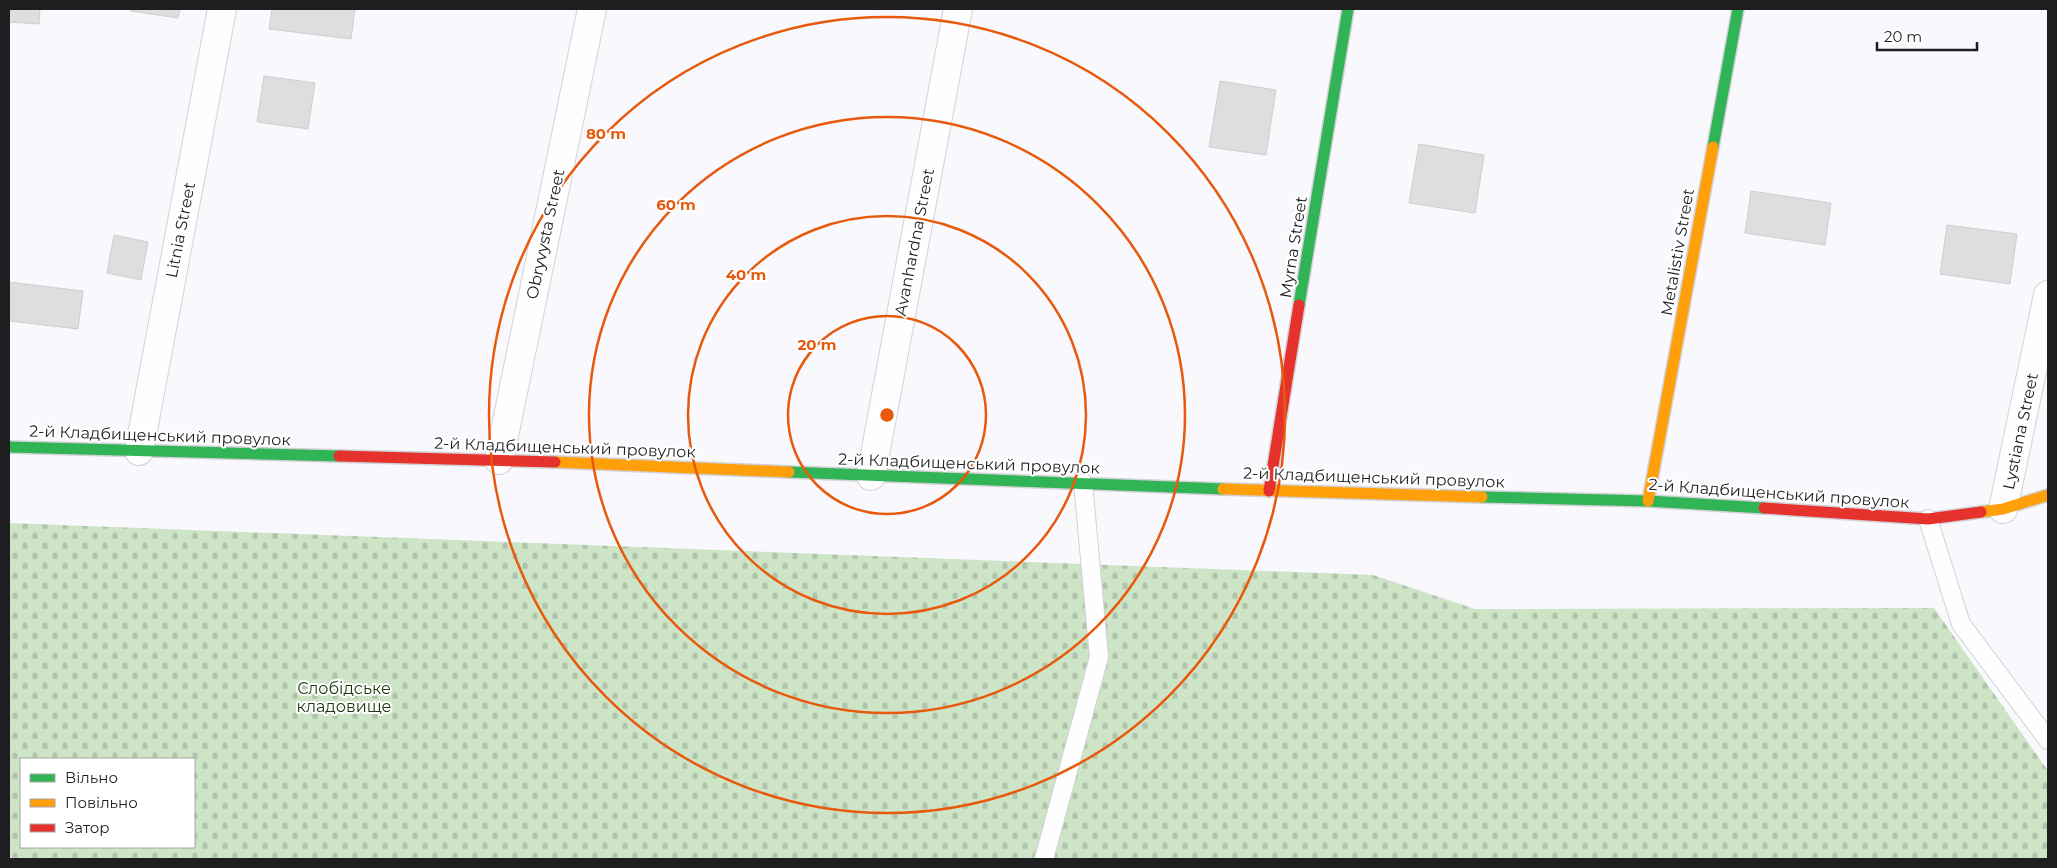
<svg xmlns="http://www.w3.org/2000/svg" width="2057" height="868" font-family="Montserrat,sans-serif">
<style>
.cemetery{fill:url(#cemetery-stones);fill-rule:evenodd}
.building{fill:#dfdedf;stroke:#cfcecf}
.lines{fill:none;stroke-linecap:round;stroke-linejoin:round}
.lane-casing{stroke:#d2d2d6;stroke-width:20}
.street-casing{stroke:#d2d2d6;stroke-width:30}
.fast-casing{stroke:#d2d2d6;stroke-width:14}
.slow-casing{stroke:#d2d2d6;stroke-width:14}
.jam-casing{stroke:#d2d2d6;stroke-width:14}
.lane{stroke:#fefeff;stroke-width:18}
.street{stroke:#fefeff;stroke-width:28}
.fast{stroke:#30b455;stroke-width:11}
.slow{stroke:#ff9f0a;stroke-width:11}
.jam{stroke:#e5322d;stroke-width:11}
.ring{fill:none;stroke:#e8590c;stroke-width:2.5}
.labels{text-anchor:middle;stroke-width:4;stroke-linejoin:round;paint-order:stroke}
.street-label{font-size:16px;fill:#1e1e21;stroke:#fff}
.park-label{font-size:16px;fill:#1c370f;stroke:#fff}
.centre{fill:#e8590c;stroke:#fff;stroke-width:2.5}
.ring-label{font-size:15px;text-anchor:middle;font-weight:bold;fill:#e8590c;stroke:#fff;stroke-width:4;stroke-linejoin:round;paint-order:stroke}
</style>
<defs>
<pattern id="cemetery-stones" width="16" height="16" patternUnits="userSpaceOnUse" patternTransform="scale(1.25)"><rect width="16" height="16" fill="#cde4c7"/><path d="M2 7V4a2 2 0 0 1 4 0v3zM10 15v-3a2 2 0 0 1 4 0v3z" fill="#b0c3ab"/></pattern>
</defs>
<rect width="100%" height="100%" fill="#f8f8fd"/>
<!-- cemetery -->
<path class="cemetery" d="M9 523 1373 575 1475 609 1934 608 2048 771V859H9ZM21 759H194V847H21Z"/>
<!-- building -->
<g class="building">
<path d="M9 9H40L39 24 9 22Z"/>
<path d="M132 9H180L178 18 131 11Z"/>
<path d="M272 9H355L351 39 269 29Z"/>
<path d="M264 76 315 83 308 129 257 122Z"/>
<path d="M1220 81 1276 90 1266 155 1209 147Z"/>
<path d="M1419 144 1484 155 1475 213 1409 203Z"/>
<path d="M1751 191 1831 203 1825 245 1745 233Z"/>
<path d="M1947 225 2017 234 2010 284 1940 274Z"/>
<path d="M114 235 148 242 141 280 107 273Z"/>
<path d="M9 282 83 291 78 329 9 321Z"/>
</g>
<g class="lines">
<defs>
<g id="lane">
<path d="M1928 519 1961 624 2048 740"/>
<path d="M1044 859 1099 657 1083 483"/>
</g>
<g id="street">
<path d="M139 451 222 9"/>
<path d="M499 460 592 9"/>
<path d="M871 476 958 9"/>
<path d="M2003 509 2048 295"/>
</g>
<g id="fast">
<path d="M1713 147 1738 9"/>
<path d="M1299 305 1348 9"/>
<path d="M9 447 339 456"/>
<path d="M789 472 1223 489"/>
<path d="M1482 497 1648 501 1764 508"/>
</g>
<g id="slow">
<path d="M555 462 789 472"/>
<path d="M1223 489 1482 497"/>
<path d="M1648 501 1713 147"/>
<path d="M1981 512 2003 509 2048 495"/>
</g>
<g id="jam">
<path d="M339 456 555 462"/>
<path d="M1269 491 1299 305"/>
<path d="M1764 508 1928 519 1981 512"/>
</g>
</defs>
<!-- lane casing -->
<use href="#lane" class="lane-casing"/>
<!-- street casing -->
<use href="#street" class="street-casing"/>
<!-- fast casing -->
<use href="#fast" class="fast-casing"/>
<!-- slow casing -->
<use href="#slow" class="slow-casing"/>
<!-- jam casing -->
<use href="#jam" class="jam-casing"/>
<!-- lane -->
<use href="#lane" class="lane"/>
<!-- street -->
<use href="#street" class="street"/>
<!-- fast -->
<use href="#fast" class="fast"/>
<!-- slow -->
<use href="#slow" class="slow"/>
<!-- jam -->
<use href="#jam" class="jam"/>
</g>
<!-- distance rings -->
<g class="ring">
<circle cx="887" cy="415" r="99"/>
<circle cx="887" cy="415" r="199"/>
<circle cx="887" cy="415" r="298"/>
<circle cx="887" cy="415" r="398"/>
</g>
<g class="labels">
<!-- street labels -->
<g class="street-label">
<text transform="translate(180 230) rotate(-79)" y="6">Litnia Street</text>
<text transform="translate(545 234) rotate(-78)" y="6">Obryvysta Street</text>
<text transform="translate(914 242) rotate(-79)" y="6">Avanhardna Street</text>
<text transform="translate(1293 247) rotate(-81)" y="6">Myrna Street</text>
<text transform="translate(1677 252) rotate(-80)" y="6">Metalistiv Street</text>
<text transform="translate(2020 431) rotate(-78)" y="6">Lystiana Street</text>
<text transform="translate(160 435) rotate(2)" y="6">2-й Кладбищенський провулок</text>
<text transform="translate(565 447) rotate(2)" y="6">2-й Кладбищенський провулок</text>
<text transform="translate(969 463) rotate(2)" y="6">2-й Кладбищенський провулок</text>
<text transform="translate(1374 477) rotate(2)" y="6">2-й Кладбищенський провулок</text>
<text transform="translate(1779 493) rotate(4)" y="6">2-й Кладбищенський провулок</text>
</g>
<!-- park labels -->
<g class="park-label">
<text x="344" y="694">Слобідське<tspan x="344" dy="18">кладовище</tspan></text>
</g>
</g>
<circle cx="887" cy="415" r="8" class="centre"/>
<g class="ring-label">
<text x="606" y="139">80 m</text>
<text x="676" y="210">60 m</text>
<text x="746" y="280">40 m</text>
<text x="817" y="350">20 m</text>
</g>
<!-- border -->
<rect width="2057" height="868" fill="none" stroke="#1e1e21" stroke-width="20"/>
<!-- legend -->
<rect x="20" y="758" width="175" height="90" fill="#ffffff" stroke="#a5a5a6"/>
<rect x="30" y="774" width="25" height="8" fill="#30b455" stroke="#a5a5a6"/>
<text x="65" y="783" font-size="15" fill="#1e1e21">Вільно</text>
<rect x="30" y="799" width="25" height="8" fill="#ff9f0a" stroke="#a5a5a6"/>
<text x="65" y="808" font-size="15" fill="#1e1e21">Повільно</text>
<rect x="30" y="824" width="25" height="8" fill="#e5322d" stroke="#a5a5a6"/>
<text x="65" y="833" font-size="15" fill="#1e1e21">Затор</text>
<!-- scale -->
<path d="M1877 42v8h100v-8" fill="none" stroke="#1e1e21" stroke-width="2.5"/>
<text x="1884" y="42" font-size="15" fill="#1e1e21" stroke="#ffffff" stroke-width="4" paint-order="stroke">20 m</text>
</svg>
